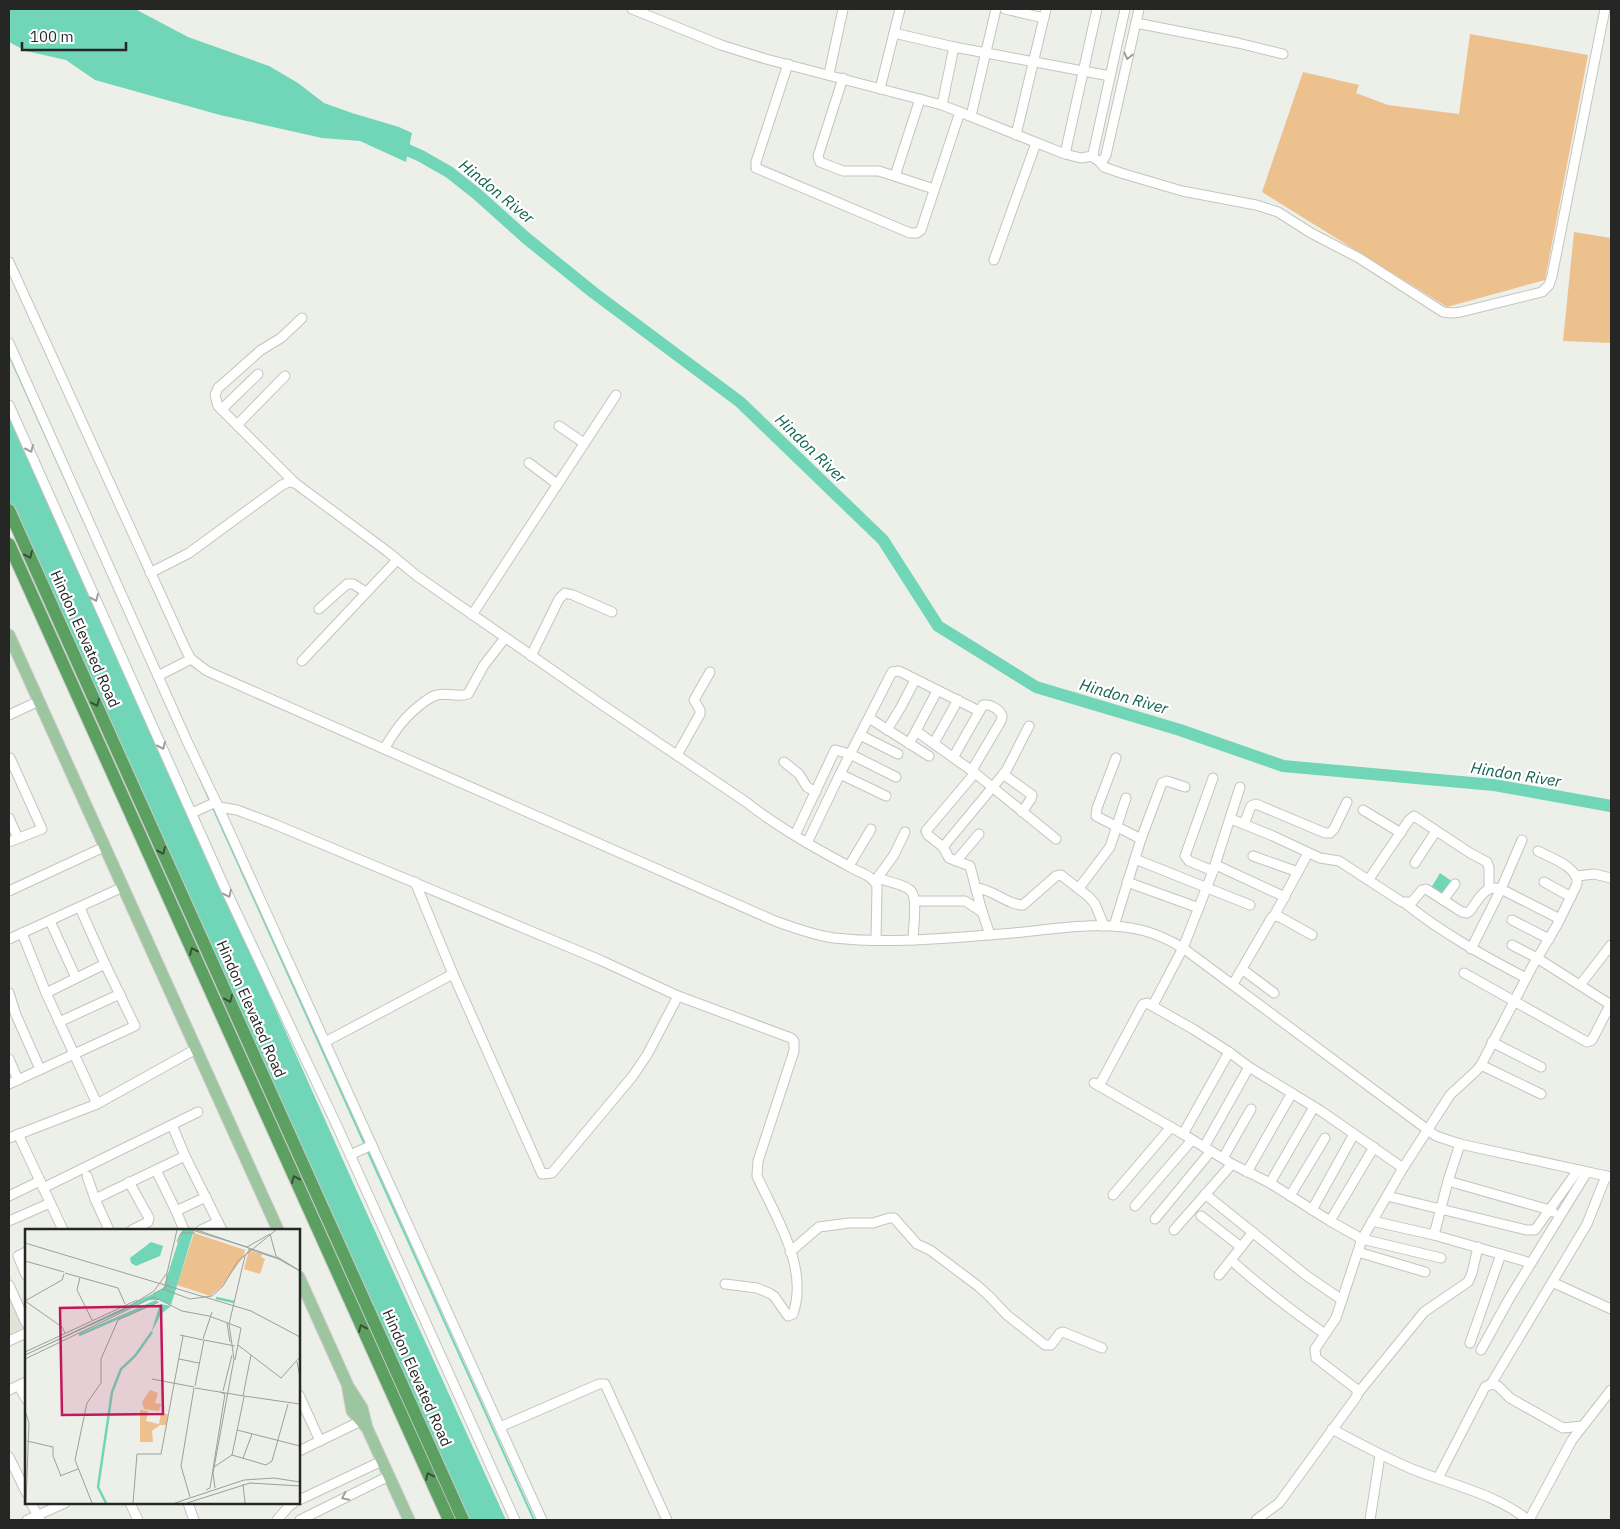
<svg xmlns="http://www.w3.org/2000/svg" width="1620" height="1529" font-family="'IBM Plex Sans',sans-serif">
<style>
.built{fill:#e0e4d7}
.green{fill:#edc18e}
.water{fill:#71d6b7}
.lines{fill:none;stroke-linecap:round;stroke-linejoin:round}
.stream{stroke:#71d6b7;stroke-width:2}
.river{stroke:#71d6b7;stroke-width:12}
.minor-casing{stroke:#c3c5bf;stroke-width:11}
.major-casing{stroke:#cbcbca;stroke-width:13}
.highway-casing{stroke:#cbcbca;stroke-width:14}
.minor{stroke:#fff;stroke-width:9}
.major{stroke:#9dc6a0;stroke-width:11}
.highway{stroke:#5ca061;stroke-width:12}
.oneway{stroke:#9d9d9c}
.oneway2{stroke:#395139}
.labels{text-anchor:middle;stroke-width:4.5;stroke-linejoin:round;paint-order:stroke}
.street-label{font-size:15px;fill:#262624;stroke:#fff}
.water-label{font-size:16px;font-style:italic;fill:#10624e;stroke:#fff}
.inset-river{fill:none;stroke:#71d6b7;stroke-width:2.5}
.inset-road{fill:none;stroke:#9d9f9a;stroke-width:1}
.view{fill:#c2185b;fill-opacity:0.15;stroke:#c2185b;stroke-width:2.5}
.inset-edge{fill:none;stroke:#262624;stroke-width:2.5}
</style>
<rect width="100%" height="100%" fill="#edefe9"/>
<!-- built -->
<path class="built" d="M9 1274 26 1311V1326L9 1335Z"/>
<!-- green -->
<g class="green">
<path d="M1470 34 1588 55 1545 280 1447 307 1262 192 1303 72 1359 85 1356 93 1388 105 1459 114Z"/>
<path d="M1574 232 1611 238V343L1563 341Z"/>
</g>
<!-- water -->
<g class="water">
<path d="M9 9H135L188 37 269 66 298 83 324 103 352 113 399 127 412 133 406 162 360 141 322 138 220 115 95 80 66 60 26 51 9 42Z"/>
<path d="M9 418 37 470 98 611 355 1187 506 1520H465L9 510Z"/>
<path d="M1440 873 1453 882 1443 897 1431 888Z"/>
</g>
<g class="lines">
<!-- stream -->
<g class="stream">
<path d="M9 355 84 521"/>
<path d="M198 774 210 801"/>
<path d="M213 808 365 1145"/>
<path d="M367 1150 534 1520"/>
</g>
<!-- river -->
<path class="river" d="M394 144 421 156 449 172 477 194 526 238 594 293 740 402 883 540 938 626 1036 687 1180 730 1283 766 1494 785 1611 806"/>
<defs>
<g id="minor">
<path d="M632 9 721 45 766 59 942 105 1065 154 1081 158 1093 156"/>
<path d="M1005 9 1044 18"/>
<path d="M1125 9 1093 154 1094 158 1099 161 1103 160 1106 155 1139 9"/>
<path d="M1136 23 1238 43 1283 54"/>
<path d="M894 33 954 47 1110 76"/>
<path d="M788 64 756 162V168L910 233H917L921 230 960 112"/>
<path d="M829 74 843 9"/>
<path d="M843 78 818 156 820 162 843 171H879L934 189"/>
<path d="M880 89 900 9"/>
<path d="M942 105 954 47"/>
<path d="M971 116 996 9"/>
<path d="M1016 135 1046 9"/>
<path d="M1065 154 1097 9"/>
<path d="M1099 161 1104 167 1121 173 1182 191 1256 205 1278 212 1311 233 1359 258 1443 312 1453 313 1461 312 1542 292 1549 285 1552 276 1605 9"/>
<path d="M895 176 920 99"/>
<path d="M994 260 1036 143"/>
<path d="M9 262 186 650 191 659 207 671 775 921C794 928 814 935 834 938 889 944 946 938 1001 934 1047 931 1100 919 1145 931 1159 935 1171 941 1183 948L1436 1136 1460 1144 1611 1177"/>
<path d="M9 343 187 741 216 802 542 1520"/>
<path d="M9 405 224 886 338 1128 515 1520"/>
<path d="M222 409 258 374"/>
<path d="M237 425 285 376"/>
<path d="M559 426 584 443"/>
<path d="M529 463 557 484"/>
<path d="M295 483 218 406 215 395 218 388 225 382 261 350 281 338 302 318"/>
<path d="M150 573 189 553 282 485 289 482 295 483 388 552 417 576 601 704 746 802C779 828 815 848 852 868 861 873 873 876 877 886L876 940"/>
<path d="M319 609 347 584H353L366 592"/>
<path d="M472 615 616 395"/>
<path d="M531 656 559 599 565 593 573 595 612 612"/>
<path d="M302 661 397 560"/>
<path d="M158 676 191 659"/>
<path d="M9 715 39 701"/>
<path d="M869 718 929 756"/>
<path d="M887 730 901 707 915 680"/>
<path d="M916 731 975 773 1056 839"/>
<path d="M860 735 898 754"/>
<path d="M934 743 958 700"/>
<path d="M909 744 937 691"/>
<path d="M384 749C396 729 405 716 424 702 428 699 432 696 437 695 448 692 458 698 468 694L484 665 505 638"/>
<path d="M677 755 700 714V710L694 700 710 672"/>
<path d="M954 756 983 705C990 704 1000 709 1002 716L1001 721 972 770"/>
<path d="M1116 758 1097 808 1096 816 1141 839"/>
<path d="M784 762 799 774 807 787 816 792"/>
<path d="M975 773 926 831 928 835 943 847 949 858 970 866 981 908 990 935"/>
<path d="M840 774 886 796"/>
<path d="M1003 774 1032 795 1031 799 1022 812"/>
<path d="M1213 778 1185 856 1189 861 1213 871"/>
<path d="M219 807 237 810 274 824 600 960 678 996 791 1038 794 1041V1051L758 1161 757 1176C776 1218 809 1267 793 1314L788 1316 774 1296 769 1293 757 1288 725 1284"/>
<path d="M1363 810 1401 833"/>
<path d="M192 813 216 802"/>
<path d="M9 818 18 838"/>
<path d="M1231 819 1273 836 1320 858 1339 861 1402 902H1412L1422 890 1426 889 1462 912 1467 913 1470 911C1479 899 1485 884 1501 889L1560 919"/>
<path d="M1244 824 1251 806 1256 804 1325 833H1330L1334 829 1347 802"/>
<path d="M795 835 835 750 850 754 896 777"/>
<path d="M9 842 42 829 10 758"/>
<path d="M807 843 840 774 892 672 899 671 979 711"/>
<path d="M943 847 1006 771 1029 726"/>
<path d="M1253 856 1298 872"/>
<path d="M1135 859 1250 905"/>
<path d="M956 861 979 834"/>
<path d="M1415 863 1436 831"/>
<path d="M1216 865 1285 897"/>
<path d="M849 866 871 829"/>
<path d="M1577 876 1594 874 1611 878"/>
<path d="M877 878C886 881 906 885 911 891 918 898 913 929 913 940"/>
<path d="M1369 879 1409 820 1414 816 1470 853 1487 862 1489 868V889"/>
<path d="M875 881 894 855 905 832"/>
<path d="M415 882 453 974 542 1174 552 1173 632 1077 647 1055 678 996"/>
<path d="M1127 882 1199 908"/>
<path d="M1544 882 1571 897"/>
<path d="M977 888C994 890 1008 905 1023 905L1056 876 1061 875 1089 897 1095 904 1104 926"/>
<path d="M1079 888 1110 847 1126 798"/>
<path d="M9 891 104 847"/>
<path d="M1443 900 1455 884"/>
<path d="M915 901H965L982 912"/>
<path d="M1405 903C1442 933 1484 956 1526 978"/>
<path d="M1274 916 1308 853"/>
<path d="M1512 920 1549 939"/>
<path d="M50 921 76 978"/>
<path d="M1114 926 1141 839 1162 783 1167 781 1185 787"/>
<path d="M22 933 46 993 97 1104"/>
<path d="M9 939 123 887"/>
<path d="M1512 945 1537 958 1611 1005"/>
<path d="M1471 949 1501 889 1522 840"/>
<path d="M1242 969 1274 993"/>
<path d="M1464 973 1587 1042 1592 1040 1610 1005"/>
<path d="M1233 984 1272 917 1278 916 1312 935"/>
<path d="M1580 985 1611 945"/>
<path d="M9 993 16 1015 40 1069"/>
<path d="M46 993 105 964"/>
<path d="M1153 1005 1183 948 1213 871 1240 787"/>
<path d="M59 1022 120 994"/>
<path d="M325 1042 453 974"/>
<path d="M1492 1042 1541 1067"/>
<path d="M1229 1052 1183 1134 1232 1164 1270 1183 1330 1221 1362 1239 1441 1258"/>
<path d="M9 1059 18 1080"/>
<path d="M1481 1065 1541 1094"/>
<path d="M1094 1083 1183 1134"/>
<path d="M9 1084 135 1026 105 964 80 908"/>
<path d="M1099 1086 1143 1004 1147 1003 1193 1029 1229 1052 1249 1067 1321 1111 1403 1168"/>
<path d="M172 1125 185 1156"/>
<path d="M18 1134 63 1230"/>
<path d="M9 1138 97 1104 196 1049"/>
<path d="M1460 1144 1448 1181 1434 1235 1531 1263"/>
<path d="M1204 1147 1249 1067"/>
<path d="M350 1155 372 1145"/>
<path d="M1223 1158 1251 1109"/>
<path d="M156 1170 176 1211 206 1197"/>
<path d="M1247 1172 1292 1093"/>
<path d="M87 1176 95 1199 109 1230"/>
<path d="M1448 1181 1550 1210 1553 1212"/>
<path d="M129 1182 149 1218 148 1222 132 1230"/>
<path d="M1270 1183 1314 1107"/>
<path d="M43 1188 198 1112"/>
<path d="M1205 1194 1307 1276 1342 1300"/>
<path d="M1113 1195 1171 1127"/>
<path d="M9 1196 40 1181"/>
<path d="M1290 1196 1325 1138"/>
<path d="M1387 1196 1526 1230H1535L1578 1170"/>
<path d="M95 1199 185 1156 222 1230"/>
<path d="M1135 1206 1192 1140"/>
<path d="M1312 1210 1354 1134"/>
<path d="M176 1211 184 1230"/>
<path d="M1201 1216 1241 1247"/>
<path d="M1155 1219 1211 1151"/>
<path d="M9 1221 50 1203"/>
<path d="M1330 1221 1374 1147"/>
<path d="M1372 1221 1434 1235"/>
<path d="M201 1230 218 1222"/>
<path d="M1174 1230 1232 1164"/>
<path d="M26 1252 18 1256 26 1275"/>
<path d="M790 1252 819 1227 849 1223H873L889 1218H894L917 1244 930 1250 978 1286 990 1297 1007 1315 1045 1345H1051L1060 1333 1063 1332 1102 1348"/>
<path d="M1358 1252 1425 1272"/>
<path d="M1231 1260C1261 1287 1292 1311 1325 1334"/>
<path d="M1219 1275 1253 1232"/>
<path d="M1552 1282 1611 1309"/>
<path d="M9 1285 26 1323"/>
<path d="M9 1341 26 1333"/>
<path d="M1470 1343 1501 1254"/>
<path d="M1481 1350 1509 1299 1587 1172"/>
<path d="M1491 1384 1587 1224 1606 1176"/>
<path d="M19 1386 26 1399"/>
<path d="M9 1390 26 1382"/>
<path d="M1358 1393 1424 1312 1468 1282 1472 1273 1478 1247"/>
<path d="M299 1395 320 1441"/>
<path d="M500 1427 599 1384H605L667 1520"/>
<path d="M1332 1429C1358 1443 1384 1457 1412 1469 1451 1485 1494 1493 1528 1520"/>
<path d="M299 1451 361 1421"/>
<path d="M9 1457 26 1492"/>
<path d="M1438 1478 1485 1387 1491 1384 1498 1386 1510 1398 1563 1428 1582 1426"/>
<path d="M299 1500 382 1461"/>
<path d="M31 1503 40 1520"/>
<path d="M130 1503 138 1520"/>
<path d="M188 1503 194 1520"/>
<path d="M27 1520 65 1503"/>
<path d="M277 1520 289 1506 294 1503"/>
<path d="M300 1520 389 1476"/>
<path d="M1256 1520 1279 1503 1357 1396V1390L1355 1388 1316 1358 1315 1349 1336 1318 1362 1239 1403 1168 1450 1095 1477 1070 1481 1065 1532 967 1557 925 1577 884C1579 867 1551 858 1538 851"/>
<path d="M1370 1520 1380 1455"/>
<path d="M1529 1520 1572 1440 1611 1390"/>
</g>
<g id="major">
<path d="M9 635 278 1230"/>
<path d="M299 1277 348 1386 362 1408 367 1428 409 1520"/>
<path d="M348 1389 352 1411 366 1427"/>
</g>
<g id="highway">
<path d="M9 510 463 1520"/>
<path d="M9 544 449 1520"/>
</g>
</defs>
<!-- minor casing -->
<use href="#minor" class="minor-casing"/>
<!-- major casing -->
<use href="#major" class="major-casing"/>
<!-- highway casing -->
<use href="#highway" class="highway-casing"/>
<!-- minor -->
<use href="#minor" class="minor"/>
<!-- major -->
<use href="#major" class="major"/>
<!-- highway -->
<use href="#highway" class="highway"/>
</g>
<!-- one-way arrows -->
<defs><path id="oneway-chevron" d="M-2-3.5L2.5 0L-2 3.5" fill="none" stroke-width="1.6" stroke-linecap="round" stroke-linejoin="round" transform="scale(1.25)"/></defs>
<g class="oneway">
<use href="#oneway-chevron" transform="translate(1128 56) rotate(103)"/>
<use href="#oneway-chevron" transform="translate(30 449) rotate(66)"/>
<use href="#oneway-chevron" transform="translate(95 598) rotate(66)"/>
<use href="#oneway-chevron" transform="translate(162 746) rotate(66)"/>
<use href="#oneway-chevron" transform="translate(228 894) rotate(65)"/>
<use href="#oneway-chevron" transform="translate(345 1497) rotate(154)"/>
</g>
<g class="oneway2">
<use href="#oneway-chevron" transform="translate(29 555) rotate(66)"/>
<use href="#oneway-chevron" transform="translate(96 703) rotate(66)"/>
<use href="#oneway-chevron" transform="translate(162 851) rotate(66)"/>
<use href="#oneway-chevron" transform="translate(193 951) rotate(-114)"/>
<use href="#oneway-chevron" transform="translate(229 999) rotate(66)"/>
<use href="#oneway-chevron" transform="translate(295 1179) rotate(-114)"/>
<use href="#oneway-chevron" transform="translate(362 1328) rotate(-114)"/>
<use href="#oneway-chevron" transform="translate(429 1476) rotate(-114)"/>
</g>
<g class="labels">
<!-- street labels -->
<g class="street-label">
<text transform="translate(85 639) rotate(66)" y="5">Hindon Elevated Road</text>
<text transform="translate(251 1009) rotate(66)" y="5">Hindon Elevated Road</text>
<text transform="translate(417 1378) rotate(66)" y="5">Hindon Elevated Road</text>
</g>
<!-- water labels -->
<g class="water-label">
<text transform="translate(497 191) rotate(39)" y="6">Hindon River</text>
<text transform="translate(811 448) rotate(44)" y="6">Hindon River</text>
<text transform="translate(1124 696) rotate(16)" y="6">Hindon River</text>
<text transform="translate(1516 774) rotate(9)" y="6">Hindon River</text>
</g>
</g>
<!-- overview -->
<g transform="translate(25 1229)">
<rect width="275" height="275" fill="#edefe9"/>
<path d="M169 4 220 21 219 27 197 57 185 67 152 56ZM224 22 237 25 236 28 240 30 235 45 219 40ZM125 161 133 164 130 174 136 175 134 182 119 180 117 173ZM115 181 123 182 121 192 134 195 136 184 143 185 141 196H135L127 202 128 213H115Z" fill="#edc18e"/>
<path d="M157 1H169L146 76 135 71H123L0 126 138 60ZM126 13 138 17 135 27 111 37 106 34 105 29ZM135 75 146 77 136 85 126 104Z" fill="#71d6b7"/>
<path class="inset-river" d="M191 69 209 73M54 106 132 72M81 274 73 258 87 163 96 140 110 127 127 103"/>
<path class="inset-road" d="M167 1 222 18 245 5 251 27 275 42M172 1 250 28 275 42M152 13 156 4H170M0 14 226 82 275 108M223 20 254 30M0 32 39 43M40 44 93 59 100 75M55 48 52 61 67 91M138 60 165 70 187 67 198 57 213 32 251 1M128 65 141 58 142 44M0 72 37 98 40 104M0 72 37 51 39 45M202 94 205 113M155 106 178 111M178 110 187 83M179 111 210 117M213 116 256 149 275 128M0 123 112 71M0 126 103 78 129 62 142 44 152 1M0 130 129 68 157 82 184 87 216 99 210 131M154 130 174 134M272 133 275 148M127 150 169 158M170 157 179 111M170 159 219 167M198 162 207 126M218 167 226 126M219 167 275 175M0 182 4 194 1 274M212 201 275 217M2 212 28 218M28 218V227L36 247M207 226 241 236 247 232 263 175M218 229 227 205M189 238 207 226 219 168M35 247 53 240M218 255 220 274M190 259 188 244 209 130 204 95 220 27 225 20M181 261 185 259 200 165 195 163M165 268 156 237 169 159M67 274 50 231 62 174 76 154V130L93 91 134 73M108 274 112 225H136L158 107M150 274 219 251 249 249 275 253M162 274 225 254 275 257"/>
<path class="view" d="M136 77 138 185 37 186 35 79Z"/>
<rect width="275" height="275" class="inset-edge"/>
</g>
<!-- border -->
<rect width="1620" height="1529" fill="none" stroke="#262624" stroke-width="20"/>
<!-- scale -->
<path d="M22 42v8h104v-8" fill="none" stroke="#262624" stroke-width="2.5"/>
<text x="30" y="42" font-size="15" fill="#262624" stroke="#ffffff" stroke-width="4" paint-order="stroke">100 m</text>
</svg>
